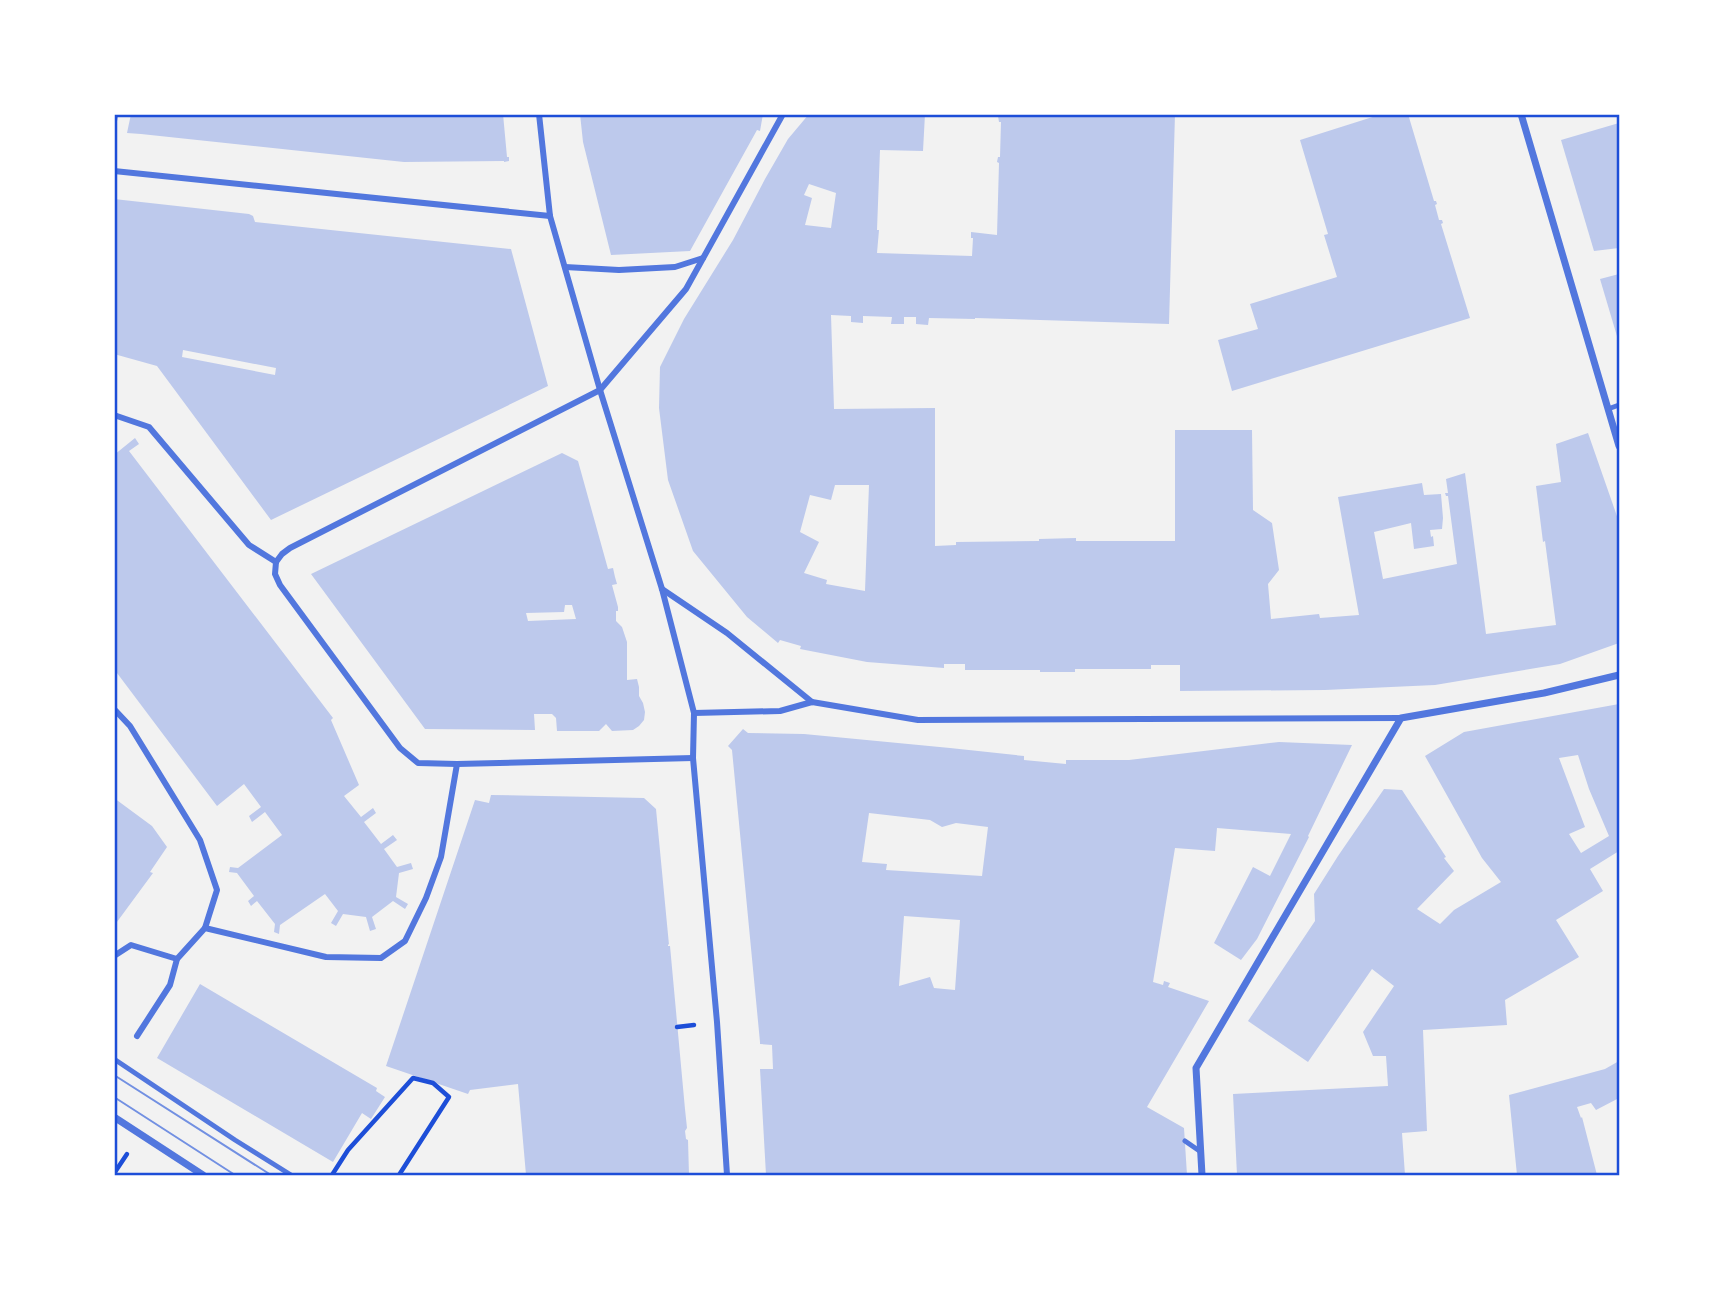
<svg xmlns="http://www.w3.org/2000/svg" width="1733" height="1289" font-family="'Fira Sans Condensed',sans-serif">
<style>
.building{fill:#bdc9ec;fill-rule:evenodd}
.lines{fill:none;stroke-linecap:round;stroke-linejoin:round}
.path{stroke:#1d4ed8;stroke-width:4.5}
.service{stroke:#5277de;stroke-width:5}
.pedestrian{stroke:#5277de;stroke-width:6}
.minor{stroke:#5277de;stroke-width:7}
.tram{stroke:#7290e2;stroke-width:2}
.neatline{fill:none;stroke:#1d4ed8;stroke-width:2.5}
</style>
<rect width="100%" height="100%" fill="#f2f2f2"/>
<!-- building -->
<g class="building">
<path d="M131 114H503L507 157H509V161L504 162V161L404 162 141 134 127 133Z"/>
<path d="M580 114H763L760 131 757 130 690 251 611 255 583 142Z"/>
<path d="M809 114H925L923 151 880 150 877 230H879L877 253 972 256 973 238H971V232L997 235 999 163 997 162 998 157H1000L1001 122H999L998 116 1008 114H1175L1169 324 975 318V319L929 318 928 325 916 324V317H904V324H891L892 317 863 316V323L851 322V316L831 315 834 409 935 408V546L956 545V542L1039 541V539L1076 538V541H1175V430H1252L1253 510 1272 523 1279 570 1268 584 1271 619 1319 614 1320 618 1359 615 1338 497 1422 483 1424 495 1441 494 1443 518 1442 529 1430 530 1431 537 1433 536 1434 546 1414 549 1411 523 1374 532 1383 579 1457 564 1448 496H1446L1445 493H1448L1446 479 1465 473 1486 634 1556 625 1545 541 1543 542 1536 486 1561 482 1556 444 1588 433 1619 522V643L1560 664 1435 685 1325 690 1180 691V665H1151V669H1075V672H1040V670H965V664H944V668L867 662 800 649 801 646 780 640 778 643 747 617 693 551 668 480 659 408 660 367 684 319 733 240 765 179 788 139ZM809 184 836 193 831 228 805 225 812 198 804 195ZM835 485H869L865 591 826 584 827 580 804 573 819 542 800 532 810 495 831 500Z"/>
<path d="M1382 114H1408L1434 201H1436L1437 204 1435 205 1439 220H1442L1443 223 1441 224 1470 318 1232 391 1218 340 1258 329 1250 304 1337 277 1324 235 1328 234 1300 140Z"/>
<path d="M1619 123V248L1594 251 1561 140Z"/>
<path d="M114 199 249 214 253 216 255 222 511 249 548 386 271 520 157 366 114 354ZM183 350 276 368 275 375 182 357Z"/>
<path d="M1619 274V343L1600 279Z"/>
<path d="M135 438 139 444 129 451 333 718 331 720 359 785 344 796 361 817 373 808 376 813 364 822 381 844 393 835 397 840 384 849 397 867 411 863 413 869 399 873 396 897 408 904 405 909 393 901 372 917 376 929 370 931 366 917 343 914 336 926 331 923 338 911 325 894 280 925 279 934 274 932 275 924 257 901 251 906 248 901 254 896 237 873 229 872 230 867 238 868 282 835 265 812 252 822 249 816 261 807 244 784 217 806 114 669V455Z"/>
<path d="M562 453 578 461 608 569 613 568 615 577 617 584 612 585 618 607V611H616V621L622 627 627 642V680L637 679 639 687V696L643 703 645 712 644 720 639 726 633 730 612 731 606 724 599 731H557L556 718 552 714H534L535 730 425 729 311 574ZM565 605H572L576 619 528 621 526 613 564 612Z"/>
<path d="M1619 704V851L1590 869 1603 891 1556 920 1579 957 1505 1000 1507 1025 1423 1030 1427 1131 1402 1133 1405 1175H1237L1233 1094 1388 1086 1386 1056H1373L1363 1032 1394 986 1372 969 1308 1062 1248 1021 1315 921 1314 894 1338 856 1384 789 1402 790 1446 857 1444 858 1454 871 1417 909 1440 924 1454 910 1501 882 1482 858 1425 756 1464 732ZM1578 755 1589 789 1609 836 1581 853 1569 834 1585 827 1559 758Z"/>
<path d="M743 729 748 733 804 734 950 748 1024 756V760L1066 764V760H1129L1279 742 1352 745 1308 836 1309 837 1257 939 1241 960 1214 943 1253 867 1270 876 1291 834 1217 828 1215 851 1175 848 1153 982 1163 985 1164 981 1170 983 1168 987 1209 1001 1147 1107 1184 1128 1187 1175H766L760 1069H773L772 1045 760 1044V1042L732 750 728 746ZM869 813 930 820 942 827 956 823 988 827 982 876 886 870 887 864 862 862ZM904 916 960 920 955 990 934 988 930 977 899 986Z"/>
<path d="M491 795 644 798 656 809 669 945 668 944V946H670L685 1109 687 1128 685 1131 686 1139 688 1140 689 1175H526L518 1084 470 1090 468 1094 386 1066 475 800 489 803Z"/>
<path d="M114 798 152 826 167 847 150 872 153 873 114 926Z"/>
<path d="M200 984 377 1088 376 1091 385 1097 371 1119 362 1113 333 1162 157 1058Z"/>
<path d="M1619 1061V1098L1596 1110 1591 1103 1577 1107 1581 1118 1582 1117 1597 1175H1517L1509 1095 1605 1069Z"/>
</g>
<g class="lines">
<!-- path -->
<g class="path">
<path d="M677 1027 694 1025"/>
<path d="M114 1171 115 1172 127 1154"/>
<path d="M332 1175 348 1150 413 1078 433 1083 449 1097 399 1175"/>
</g>
<!-- service -->
<g class="service">
<path d="M1608 409 1619 405"/>
<path d="M114 1059 235 1140 291 1175"/>
<path d="M1185 1141 1201 1152"/>
</g>
<!-- pedestrian -->
<g class="pedestrian">
<path d="M539 114 550 216 600 390 662 589 694 713 693 758 717 1022 727 1175"/>
<path d="M114 121 115 114"/>
<path d="M114 171 550 216"/>
<path d="M565 267 619 270 675 267 703 258"/>
<path d="M114 415 149 427 249 545 276 562"/>
<path d="M276 562 282 554 290 548 600 390 686 289 783 114"/>
<path d="M276 562 275 574 280 585 400 748 418 763 457 764 693 758"/>
<path d="M662 589 727 633 812 702"/>
<path d="M114 709 130 726 200 840 217 890 205 928"/>
<path d="M694 713 780 711 812 702 918 720 1401 718"/>
<path d="M114 956 131 945 177 959"/>
<path d="M137 1036 170 985 177 959 205 928 326 957 381 958 405 941 426 898 441 857 457 764"/>
</g>
<!-- minor -->
<g class="minor">
<path d="M1521 114 1619 446"/>
<path d="M114 1117 203 1175"/>
<path d="M1202 1175 1196 1068 1401 718 1544 693 1619 675"/>
</g>
<!-- tram -->
<g class="tram">
<path d="M114 1075 271 1175"/>
<path d="M114 1097 235 1175"/>
</g>
</g>
<!-- border -->
<rect width="1733" height="1289" fill="none" stroke="#ffffff" stroke-width="231"/>
<rect x="116" y="116" width="1502" height="1058" class="neatline"/>
</svg>
